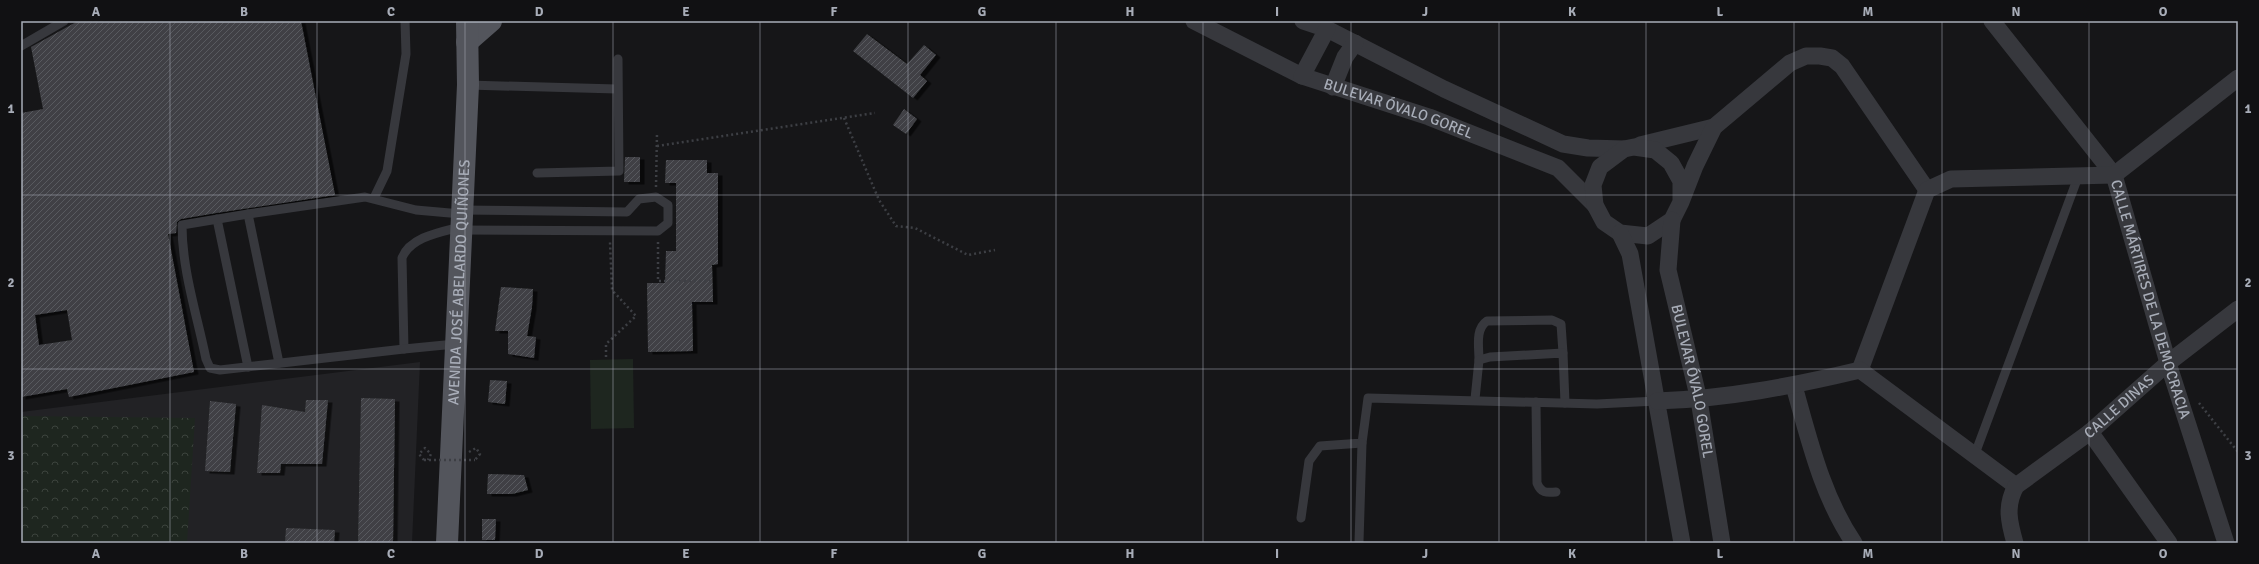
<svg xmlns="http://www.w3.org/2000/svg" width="2259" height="564" font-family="Signika,sans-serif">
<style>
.built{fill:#222225}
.grass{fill:#1e261f}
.forest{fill:url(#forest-crowns)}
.building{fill:url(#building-hatch);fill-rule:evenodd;filter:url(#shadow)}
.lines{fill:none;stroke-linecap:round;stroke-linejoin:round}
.path{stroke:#3d3f44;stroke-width:2.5;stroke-dasharray:2 3;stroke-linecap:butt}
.lane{stroke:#37383d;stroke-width:9}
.street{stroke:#37383d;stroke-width:17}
.primary{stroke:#53555c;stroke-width:22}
.path-bridge{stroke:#3d3f44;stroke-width:2.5;stroke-dasharray:2 3;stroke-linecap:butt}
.grid{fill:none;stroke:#a8adb8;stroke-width:1;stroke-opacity:0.55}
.labels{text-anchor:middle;stroke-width:4;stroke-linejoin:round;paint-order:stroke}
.street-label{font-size:15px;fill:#a8adb8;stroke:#111113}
.neatline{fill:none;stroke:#a8adb8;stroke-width:1.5}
.grid-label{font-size:13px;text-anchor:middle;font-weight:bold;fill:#a8adb8}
</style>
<defs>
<pattern id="forest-crowns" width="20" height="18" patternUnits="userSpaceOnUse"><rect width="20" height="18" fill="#1e261f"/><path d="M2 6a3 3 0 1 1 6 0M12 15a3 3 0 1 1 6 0" fill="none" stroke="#3c433d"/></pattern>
<pattern id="building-hatch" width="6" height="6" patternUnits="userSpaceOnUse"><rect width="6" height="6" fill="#404145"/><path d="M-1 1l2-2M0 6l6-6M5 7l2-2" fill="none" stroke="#595a5e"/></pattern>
<filter id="shadow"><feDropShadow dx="4.5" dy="2.5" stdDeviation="0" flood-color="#0009"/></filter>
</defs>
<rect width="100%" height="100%" fill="#161618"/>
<!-- built -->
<path class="built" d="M420 362 412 543H21V412Z"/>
<!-- grass -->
<path class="grass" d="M633 359 634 428 591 429 590 360Z"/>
<!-- forest -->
<path class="forest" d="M21 416 195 418 187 543H21Z"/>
<!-- building -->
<g class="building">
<path d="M78 21H301L335 195 216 213 181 219 177 222 176 233 168 234 194 372 69 397 67 389 21 397V113L43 109 31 47ZM67 310 72 340 39 345 35 315Z"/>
<path d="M867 34 907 64 924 45 936 55 920 75 927 81 913 98 853 51Z"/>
<path d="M904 109 917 119 906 134 893 125Z"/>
<path d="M625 157H640V182H624Z"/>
<path d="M666 160H707V173H718V264L712 265 713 302H692L693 351 648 352 647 283H665L666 251H676V183H665Z"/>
<path d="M501 287 533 289 532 307 527 336 536 337 534 358 508 354V331H495Z"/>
<path d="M490 380 507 381 505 404 488 402Z"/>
<path d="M361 398 395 399 393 543H358Z"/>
<path d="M306 400H328L322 464H281L280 473H257L262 405 305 412Z"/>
<path d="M210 401 236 404 230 472 205 471Z"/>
<path d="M488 474 524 475 528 490 512 494H487Z"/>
<path d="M482 519H496L495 540H482Z"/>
<path d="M286 528 335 530 334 543H285Z"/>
</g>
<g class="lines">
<!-- path -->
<g class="path">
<path d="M844 118 879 200 896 226 915 228 968 255 995 250"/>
<path d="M657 146 875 113"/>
<path d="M656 187 657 133"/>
<path d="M658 242V281H712"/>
<path d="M606 357V344L636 316 612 290 610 242"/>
<path d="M2199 403 2238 452"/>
<path d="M469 452 476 448 480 454 475 460"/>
<path d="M424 460 419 454 425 448 431 454 428 460"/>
</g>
<!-- lane -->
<g class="lane">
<path d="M21 46 64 21"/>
<path d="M468 85 617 89"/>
<path d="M537 173 619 171 618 59"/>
<path d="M374 198 387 171 406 54 405 21"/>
<path d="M248 214 279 363"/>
<path d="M217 219 248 367"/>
<path d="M460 227C441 232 410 237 402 258L404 349 220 370 210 368 206 359C197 315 182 270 182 225L248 214 365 197 416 210 461 214"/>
<path d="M461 230 658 231 668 223V205L656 197 639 199 627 212 462 210"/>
<path d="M404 349 455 344"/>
<path d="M1479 360C1479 347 1475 329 1487 321L1552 320 1561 324 1563 353"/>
<path d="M1475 399 1479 360 1490 357 1563 353 1565 403"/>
<path d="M1536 402 1537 483C1541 493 1546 493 1556 492"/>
<path d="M1975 454 2078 177"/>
<path d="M1301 518 1309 461 1320 446 1362 443 1368 398 1597 404 1657 401"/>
<path d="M1359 542 1362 443"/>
</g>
<!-- street -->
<g class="street">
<path id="s1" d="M1194 21 1302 76 1429 117 1558 168 1595 205"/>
<path d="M1303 21 1327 29 1444 89 1563 144 1588 148 1624 149"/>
<path id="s2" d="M1992 21 2114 175 2168 363 2226 543"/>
<path d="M1302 76 1327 29"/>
<path d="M1333 87 1345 57 1355 43"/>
<path d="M1640 145 1714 127"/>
<path d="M1681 202V181L1671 163 1655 150 1634 147 1624 149 1600 167 1593 185 1595 205 1604 222 1620 233 1648 236 1672 220 1681 202 1695 166 1714 127 1790 63 1806 56H1820L1832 58 1842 66 1927 190"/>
<path id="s3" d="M1672 220 1668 270 1699 400 1722 543"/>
<path d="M1620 233 1630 254 1682 543"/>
<path d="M1860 370 1927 190 1951 179 2114 175 2238 78"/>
<path d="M1794 386C1809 439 1822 496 1854 543"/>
<path d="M1657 401C1726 399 1793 386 1860 370L2016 486"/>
<path d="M2090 432 2169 543"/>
<path id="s4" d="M2015 543C2009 522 2005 506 2016 486L2090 432 2168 363 2238 309"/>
</g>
<!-- primary -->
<g class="primary">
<path d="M467 42 491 21"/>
<path id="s5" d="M447 543 468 85 467 21"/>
</g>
<!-- path-bridge -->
<path class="path-bridge" d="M424 460H475"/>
</g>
<!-- grid -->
<path class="grid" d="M170 21V543M317 21V543M465 21V543M613 21V543M760 21V543M908 21V543M1056 21V543M1203 21V543M1351 21V543M1499 21V543M1646 21V543M1794 21V543M1942 21V543M2089 21V543M21 195H2238M21 369H2238"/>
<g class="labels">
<!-- street labels -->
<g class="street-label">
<text dy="5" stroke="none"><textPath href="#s1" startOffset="223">BULEVAR ÓVALO GOREL</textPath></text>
<text dy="5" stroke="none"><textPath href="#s5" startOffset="261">AVENIDA JOSÉ ABELARDO QUIÑONES</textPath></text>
<text dy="5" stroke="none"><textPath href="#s2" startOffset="326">CALLE MÁRTIRES DE LA DEMOCRACIA</textPath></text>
<text dy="5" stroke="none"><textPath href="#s3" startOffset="164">BULEVAR ÓVALO GOREL</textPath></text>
<text dy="5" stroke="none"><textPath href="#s4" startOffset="189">CALLE DINAS</textPath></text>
</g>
</g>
<!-- border -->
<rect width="2259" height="564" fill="none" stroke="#111113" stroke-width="44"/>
<rect x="22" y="22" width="2215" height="520" class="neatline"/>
<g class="grid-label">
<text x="96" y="16">A</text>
<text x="244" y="16">B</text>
<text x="391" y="16">C</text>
<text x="539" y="16">D</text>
<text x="686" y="16">E</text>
<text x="834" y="16">F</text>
<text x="982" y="16">G</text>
<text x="1130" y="16">H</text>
<text x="1277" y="16">I</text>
<text x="1425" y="16">J</text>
<text x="1572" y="16">K</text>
<text x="1720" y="16">L</text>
<text x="1868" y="16">M</text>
<text x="2016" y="16">N</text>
<text x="2163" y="16">O</text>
<text x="11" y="113">1</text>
<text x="2248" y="113">1</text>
<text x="11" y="287">2</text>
<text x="2248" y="287">2</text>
<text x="11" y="460">3</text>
<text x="2248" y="460">3</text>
<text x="96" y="558">A</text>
<text x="244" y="558">B</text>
<text x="391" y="558">C</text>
<text x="539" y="558">D</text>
<text x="686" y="558">E</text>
<text x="834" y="558">F</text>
<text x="982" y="558">G</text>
<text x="1130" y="558">H</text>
<text x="1277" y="558">I</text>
<text x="1425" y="558">J</text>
<text x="1572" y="558">K</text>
<text x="1720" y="558">L</text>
<text x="1868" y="558">M</text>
<text x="2016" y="558">N</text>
<text x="2163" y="558">O</text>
</g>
</svg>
